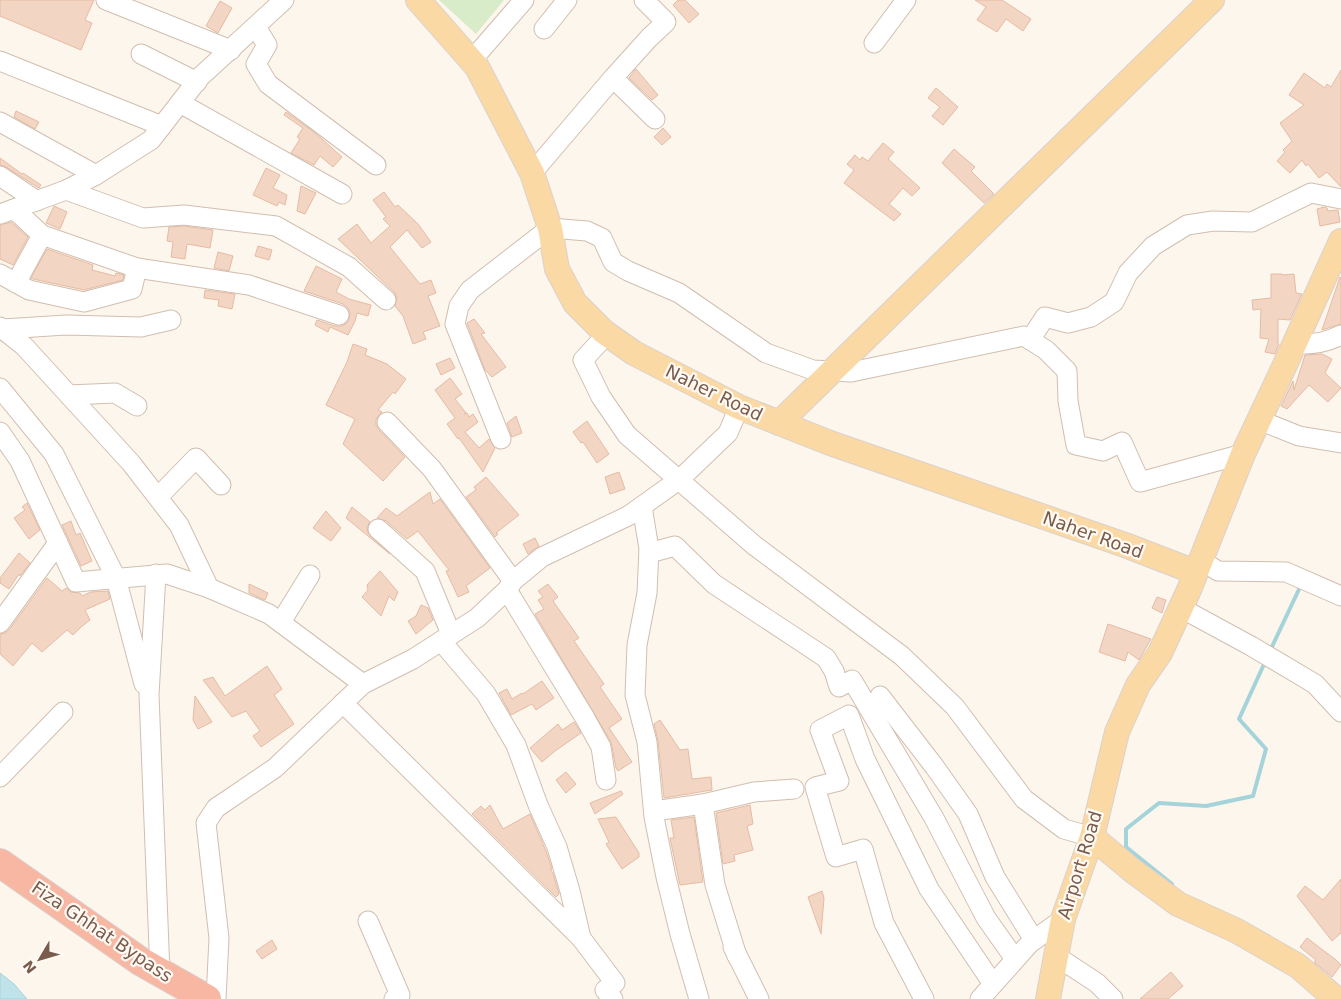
<svg xmlns="http://www.w3.org/2000/svg" width="1341" height="999" font-family="'DejaVu Sans',sans-serif">
<style>
.green{fill:#d8ecc9}
.water{fill:#bfe3e8;stroke:#a5d3da}
.lines{fill:none;stroke-linecap:round;stroke-linejoin:round}
.stream{stroke:#a5d3da;stroke-width:4}
.building{fill:#f3d5c3;stroke:#e6bba3}
.minor-casing{stroke:#d1beb0;stroke-width:21}
.major-casing{stroke:#dad1cd;stroke-width:26}
.highway-casing{stroke:#dad1cd;stroke-width:30}
.minor{stroke:#fff;stroke-width:19}
.major{stroke:#fbd9a5;stroke-width:24}
.highway{stroke:#f7b7a3;stroke-width:28}
.labels{text-anchor:middle;stroke-width:4.5;stroke-linejoin:round;paint-order:stroke}
.street-label{font-size:18px;fill:#7a5c4d;stroke:#fffaf3}
</style>
<rect width="100%" height="100%" fill="#fdf6ec"/>
<!-- green -->
<path class="green" d="M439 0H504L476 34Z"/>
<!-- water -->
<path class="water" d="M0 973 14 984 27 999H0Z"/>
<g class="lines">
<!-- stream -->
<g class="stream">
<path d="M1270 651 1301 585"/>
<path d="M1172 884 1126 847V829L1159 803 1206 806 1253 796 1266 749 1239 719 1265 662"/>
</g>
</g>
<!-- building -->
<g class="building">
<path d="M0 0H94L85 20 92 23 81 50 0 16Z"/>
<path d="M678 0H685L699 14 689 23 673 5Z"/>
<path d="M975 0H1002L1031 19 1023 31 1006 19 997 32 977 20 986 7Z"/>
<path d="M220 1 232 8 218 33 206 26Z"/>
<path d="M636 69 658 95 652 100 629 78Z"/>
<path d="M1341 70V187L1327 172 1319 178 1308 164 1306 166 1302 160 1290 173 1277 161 1285 152 1283 150 1292 141 1280 123 1304 105 1289 95 1304 73 1325 88 1327 84 1331 87Z"/>
<path d="M936 88 958 107 943 125 932 116 940 107 928 98Z"/>
<path d="M16 111 39 122 35 129 14 117Z"/>
<path d="M286 112 314 132 342 157 333 167 320 156 314 165 291 153 300 139 297 137 303 128 284 115Z"/>
<path d="M663 128 671 137 662 145 654 137Z"/>
<path d="M883 143 894 152 888 159 920 188 912 196 903 188 889 204 901 214 894 221 844 183 854 170 847 164 855 155 860 160 862 157 868 161Z"/>
<path d="M954 149 975 167 971 171 994 194 984 203 942 163Z"/>
<path d="M0 158 22 174 23 173 41 185 39 188 6 167 0 165Z"/>
<path d="M266 168 280 175 273 188 287 195 285 205 279 202 277 206 253 195Z"/>
<path d="M301 186 316 193 305 214 297 211Z"/>
<path d="M384 192 395 207 398 205 418 224 431 242 422 248 407 230 390 247 420 284 431 280 436 293 428 296 440 326 423 332 426 339 413 344 403 316 395 306 397 297 394 292 338 239 357 224 371 243 390 226 383 219 386 217 373 200Z"/>
<path d="M54 206 67 212 60 229 46 223Z"/>
<path d="M1324 207 1327 208 1328 211 1338 210 1340 222 1320 226 1317 209Z"/>
<path d="M11 222 28 237 13 265 0 259V225Z"/>
<path d="M184 226 213 230 210 248 187 244 185 259 171 257 173 242 167 241 169 227Z"/>
<path d="M258 246 272 250 269 260 255 256Z"/>
<path d="M47 249 93 265 92 270 115 276 116 273 124 275 123 280 84 290 33 279 31 278Z"/>
<path d="M218 252 233 256 229 271 214 268Z"/>
<path d="M316 266 342 279 336 292 349 299 371 305 368 316 357 313 355 321 348 335 330 327 328 332 315 325 317 320 335 326H342L347 323 349 319 350 313 348 308 343 304 304 291Z"/>
<path d="M1271 274H1282V275L1294 274 1296 293 1302 294 1290 320 1278 319V344H1279L1275 354 1265 352 1269 339 1260 338 1261 309 1253 310 1252 300 1271 298Z"/>
<path d="M1340 277 1341 278V324L1322 330Z"/>
<path d="M205 290 235 294 232 309 218 306 219 300 204 298Z"/>
<path d="M474 319 485 333 481 334 506 367 492 377 485 370 467 323Z"/>
<path d="M353 344 367 349 365 355 387 364 406 379 395 394 393 392 378 410 382 412 376 419V425L379 430 405 457 383 481 343 444 355 419 326 405 347 362Z"/>
<path d="M1322 354 1332 359 1325 373 1341 388 1328 402 1309 385 1287 409 1281 406 1293 381 1294 390 1305 355Z"/>
<path d="M450 358 455 368 441 375 436 364Z"/>
<path d="M450 378 462 394 455 399 466 413 464 414 467 413 469 417 473 414 478 422 465 432 479 448 489 439 495 448 483 472 459 438 458 439 447 424 455 418 435 390Z"/>
<path d="M516 416 522 433 512 437 507 423Z"/>
<path d="M587 421 609 454 597 463 583 442 581 443 573 432Z"/>
<path d="M619 472 625 489 610 494 605 477Z"/>
<path d="M486 477 519 515 496 533 498 534 495 537 466 497 476 490 474 487Z"/>
<path d="M430 492 433 504 440 499 490 568 466 586 469 592 458 597 446 571 449 570 418 531 407 539 386 521 377 518 386 508 397 516Z"/>
<path d="M27 503 40 530 29 539 14 518 25 510 22 507Z"/>
<path d="M352 507 370 522 367 527 368 533 390 554 346 518Z"/>
<path d="M326 511 341 528 331 541 313 528Z"/>
<path d="M71 521 76 535 80 533 92 561 81 566 62 525Z"/>
<path d="M535 538 539 546 528 554 523 544Z"/>
<path d="M19 553 30 563 20 576 19 574 9 589 0 583V578Z"/>
<path d="M380 571 398 592 394 601 389 596 381 616 362 597 368 590 367 585Z"/>
<path d="M47 578 62 591 66 588 71 592 80 593 82 596 91 592 108 591 110 599 85 610 90 620 81 627 73 635 67 630 42 652 32 643 13 666 0 654V634L5 633 9 630Z"/>
<path d="M249 584 268 593 265 600 249 593Z"/>
<path d="M548 584 558 597 553 601 579 638 574 641 604 684 600 687 622 719 609 728 632 762 618 771 616 768 611 742 535 614 544 609 538 600 543 597 538 591Z"/>
<path d="M1157 597 1166 600 1162 613 1152 608Z"/>
<path d="M421 605 428 608 433 620 416 634 408 621 416 616Z"/>
<path d="M1108 624 1151 639 1139 660 1128 652 1125 661 1099 652Z"/>
<path d="M267 666 282 689 274 695 294 724 261 747 253 736 260 731 246 711 232 717 203 680 213 677 225 696Z"/>
<path d="M542 681 554 698 536 710 532 704 511 715 499 693 507 689 512 699 522 693 523 694Z"/>
<path d="M195 696 212 722 198 729 193 720Z"/>
<path d="M660 720 680 750 688 749 692 779 711 777 712 790 664 798 658 741 654 724Z"/>
<path d="M574 722 581 733 555 751 542 762 530 748 558 724 562 730Z"/>
<path d="M566 772 576 784 566 793 556 780Z"/>
<path d="M621 791 623 794 595 814 590 803Z"/>
<path d="M490 805 503 829 530 814 546 851 552 869H550L553 873 559 894 556 897 472 814 481 806 485 810Z"/>
<path d="M750 805 753 824 747 826 753 850 734 855 735 861 723 864 716 813Z"/>
<path d="M616 817 639 853V857L622 869 606 844 609 842 598 819Z"/>
<path d="M694 817 703 882 680 885 670 838H674L671 820Z"/>
<path d="M1341 879V933L1332 941 1297 896 1305 886 1323 900Z"/>
<path d="M822 891 824 898 821 934 808 897Z"/>
<path d="M1307 938 1336 960 1341 965 1332 977 1314 962 1316 960 1300 947Z"/>
<path d="M272 940 277 949 262 959 256 951Z"/>
<path d="M1171 972 1183 986 1168 999H1140Z"/>
</g>
<g class="lines">
<defs>
<g id="minor">
<path d="M106 0 231 50"/>
<path d="M256 27 267 45 256 64 268 84 376 165"/>
<path d="M544 29 567 0"/>
<path d="M874 43 906 0"/>
<path d="M141 54 197 82"/>
<path d="M472 60 524 0"/>
<path d="M0 61 162 126"/>
<path d="M613 78 649 38 666 22 644 0"/>
<path d="M180 103 342 194"/>
<path d="M0 122 96 175"/>
<path d="M532 173 613 78 655 119"/>
<path d="M0 176 37 201"/>
<path d="M66 190 143 218 184 215 276 226 349 267 386 300"/>
<path d="M14 209 42 235 137 268 249 285 339 315"/>
<path d="M0 214 66 190 96 175 151 140 200 77 284 0"/>
<path d="M0 274 29 290 84 302 132 289 137 268"/>
<path d="M16 283 42 235"/>
<path d="M0 327 24 346 131 463 179 525 209 588"/>
<path d="M3 329 66 325 141 327 171 320"/>
<path d="M607 334 583 360 601 397 627 435 755 546 902 656 955 707 1024 799 1064 829 1092 837"/>
<path d="M1030 340 1045 317 1068 323 1091 317 1114 302 1128 273 1153 246 1187 225 1213 221 1252 222 1311 193 1341 199"/>
<path d="M1295 344C1311 345 1326 343 1341 335"/>
<path d="M0 388 54 454 116 578 144 684"/>
<path d="M69 395 115 393 137 406"/>
<path d="M1259 420 1299 436 1341 443"/>
<path d="M387 422 432 469 513 581"/>
<path d="M0 432 20 461 76 582 167 574 209 588 269 614 363 684"/>
<path d="M501 439 455 324 459 306 470 290 550 228 587 231 602 238 613 262 628 271 679 293 766 353 813 370 851 372 1024 336 1046 350 1067 371 1068 401 1076 445 1103 451 1122 442 1140 482 1243 454"/>
<path d="M158 497 196 458 221 485"/>
<path d="M642 506 649 549 647 593 637 645 635 695 647 742 654 817 666 877 680 934 699 999"/>
<path d="M378 529 425 571 451 634"/>
<path d="M649 553 675 546 714 584 826 658 834 671 839 687 852 680 934 818 986 918 1015 959"/>
<path d="M1200 560 1218 571 1286 572 1341 596"/>
<path d="M156 574 149 695 160 973"/>
<path d="M507 590 585 718 601 747 606 780"/>
<path d="M1181 608 1251 646 1315 684 1341 712"/>
<path d="M281 622 310 575"/>
<path d="M0 623 58 543"/>
<path d="M441 641 486 694 516 745 538 805 557 847 570 891 581 938"/>
<path d="M880 696 934 766 968 814 995 877 1034 940"/>
<path d="M343 703 581 938 615 983 605 990 613 999"/>
<path d="M0 777 63 712"/>
<path d="M703 804 715 885 737 956"/>
<path d="M654 811 703 804 754 792 794 789"/>
<path d="M368 921 400 995 394 999"/>
<path d="M733 947 759 999"/>
<path d="M1056 956 1097 983 1113 999"/>
<path d="M216 999 219 938 206 823 216 808 275 768 363 684 413 659 477 618 507 590 513 581 542 557 628 516 680 479 728 433 739 407"/>
<path d="M924 999 884 923 863 849 836 857 815 787 839 781 820 730 849 715 865 759 929 889 993 984"/>
<path d="M980 999 1030 943 1063 919"/>
</g>
<g id="major">
<path d="M418 0 477 67 532 173 550 228 557 269 575 303 604 332 634 353 739 407 830 443 1125 545 1195 572"/>
<path d="M779 423 1212 0"/>
<path d="M1092 837 1133 871 1178 904 1237 931 1298 966 1336 999"/>
<path d="M1048 999 1063 919 1092 837 1117 732 1138 685 1160 653 1189 590 1243 454 1284 367 1341 241"/>
</g>
<path id="highway" d="M0 863 140 961 207 999"/>
</defs>
<!-- minor casing -->
<use href="#minor" class="minor-casing"/>
<!-- major casing -->
<use href="#major" class="major-casing"/>
<!-- highway casing -->
<use href="#highway" class="highway-casing"/>
<!-- minor -->
<use href="#minor" class="minor"/>
<!-- major -->
<use href="#major" class="major"/>
<!-- highway -->
<use href="#highway" class="highway"/>
</g>
<g class="labels">
<!-- street labels -->
<g class="street-label">
<text transform="translate(714 393) rotate(26)" y="6">Naher Road</text>
<text transform="translate(1093 535) rotate(20)" y="6">Naher Road</text>
<text transform="translate(1080 865) rotate(-73)" y="6">Airport Road</text>
<text transform="translate(102 932) rotate(34)" y="6">Fiza Ghhat Bypass</text>
</g>
</g>
<!-- north arrow -->
<g transform="translate(40 959) rotate(232)" stroke="#fffaf3" stroke-width="4" paint-order="stroke">
<path d="M0-4L9 19L0 12L-9 19Z" fill="#7a5c4d"/>
<text y="-8" font-size="14" font-weight="bold" text-anchor="middle" fill="#7a5c4d">N</text>
</g>
</svg>
